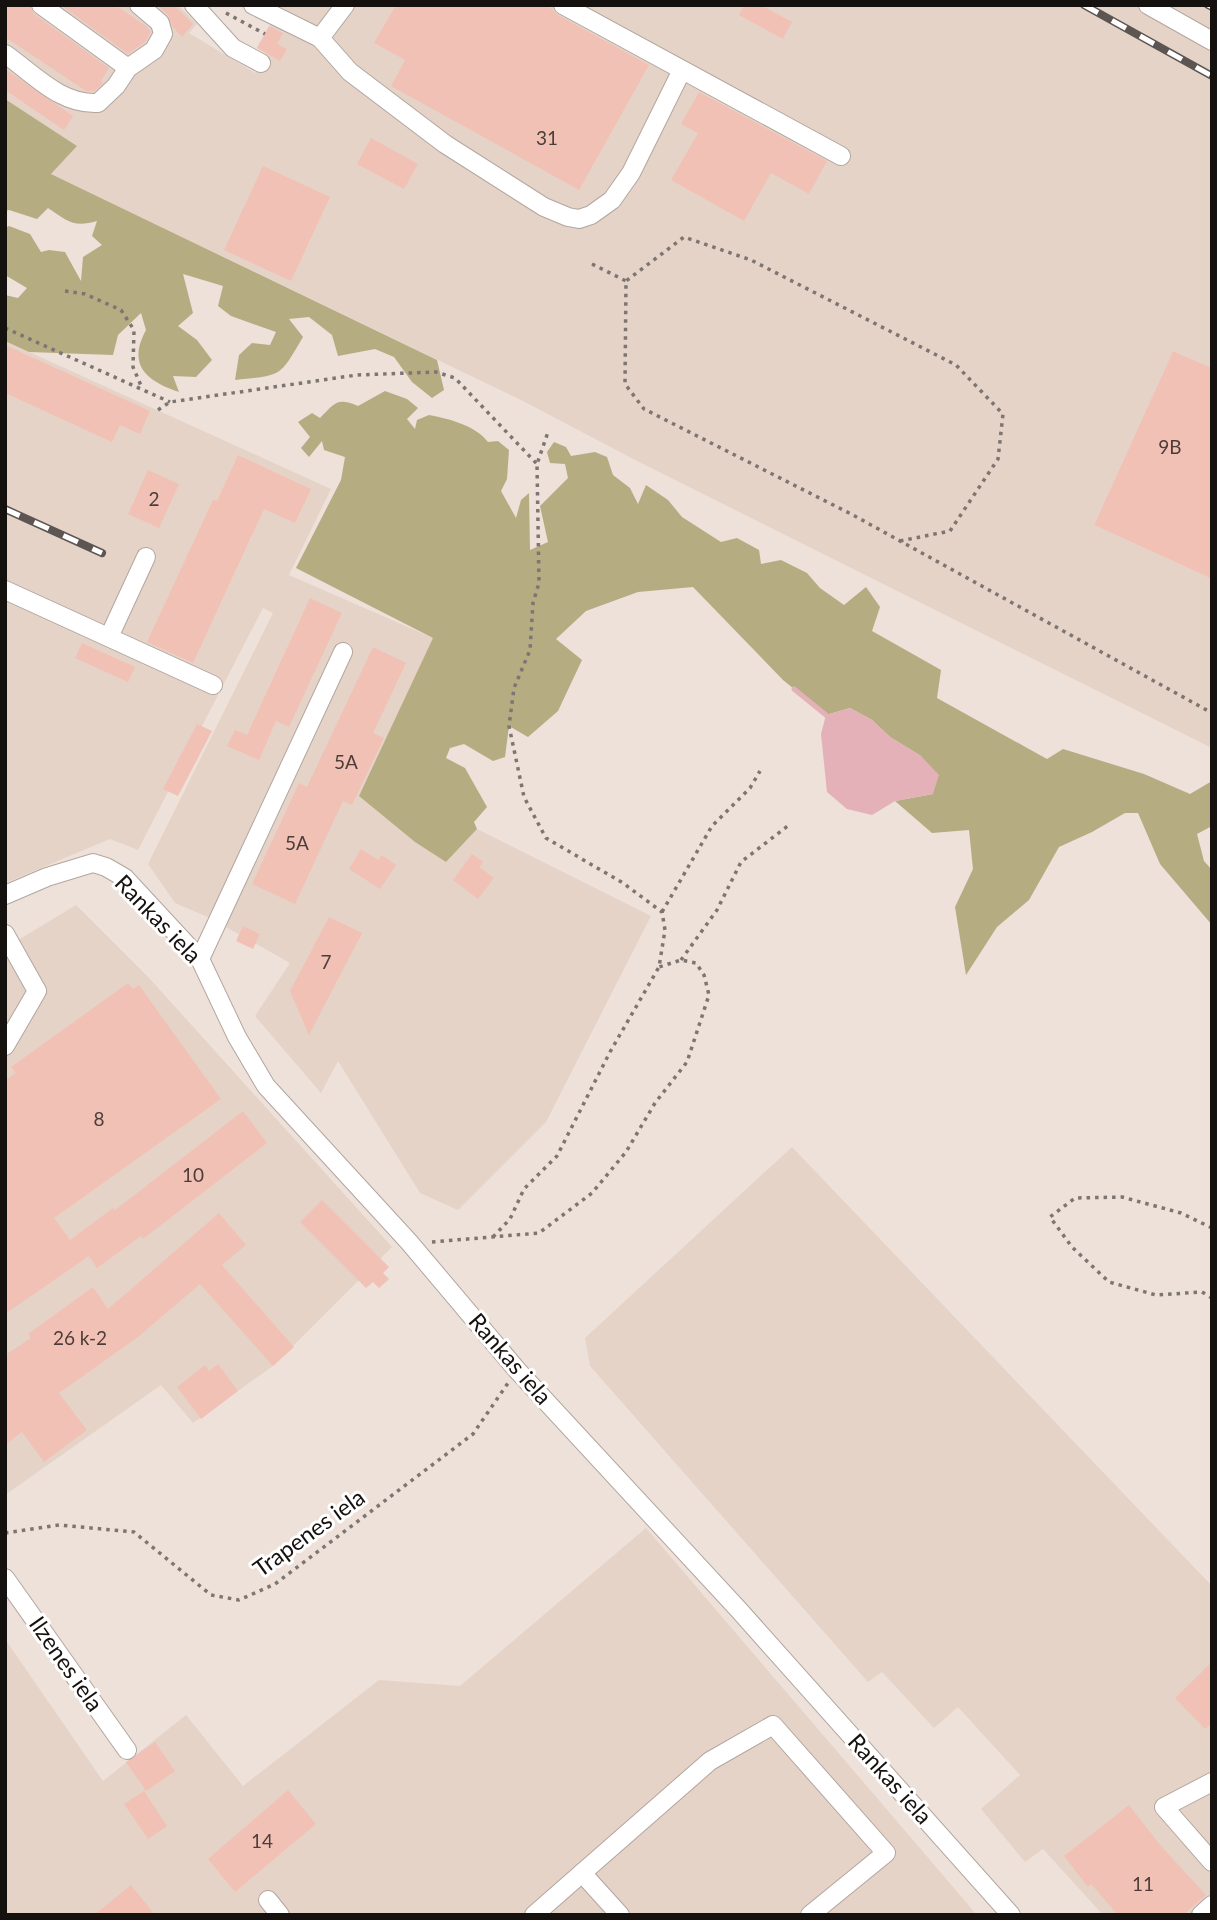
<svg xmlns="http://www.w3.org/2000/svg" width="1217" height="1920" font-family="Lato,sans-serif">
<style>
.built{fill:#e6d3c7}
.forest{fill:#b6ac82}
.water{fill:#e3b1b7}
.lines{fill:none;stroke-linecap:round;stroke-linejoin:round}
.stream{stroke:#e3b1b7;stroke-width:5}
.building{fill:#f1c1b6}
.minor-casing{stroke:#b2a69f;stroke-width:20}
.path{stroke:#7d7571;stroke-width:3.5;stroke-dasharray:3.5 5;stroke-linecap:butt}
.minor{stroke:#fff;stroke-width:18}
.rail-casing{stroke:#5c5551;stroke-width:8}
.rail{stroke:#fff;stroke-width:5;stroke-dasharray:16;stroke-linecap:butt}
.labels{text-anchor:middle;stroke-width:6;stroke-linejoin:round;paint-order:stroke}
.number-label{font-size:19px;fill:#4c3d39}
.street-label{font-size:23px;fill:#15110f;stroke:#fff}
</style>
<rect width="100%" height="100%" fill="#ede1d9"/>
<!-- built -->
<g class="built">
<path d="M5 5H178L197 24 189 33 255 73 266 53 257 48 271 23 272 5H1212V368L1173 351 1094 525 1212 579V748L639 462 521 400 51 174 77 146 5 99Z"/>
<path d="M5 341 331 489 289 575 433 638 446 862 477 829 651 916 546 1122 458 1210 420 1193 338 1061 321 1093 255 1016 290 963 210 918 175 903 148 864 273 613 263 608 138 850 110 839 5 883Z"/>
<path d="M76 905 150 979 392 1247 273 1366 193 1423 161 1385 5 1495V948Z"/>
<path d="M792 1147 1212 1586V1915H1103L1043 1849 1025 1862 981 1809 1020 1775 958 1707 934 1728 882 1672 868 1682 590 1366 585 1338Z"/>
<path d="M646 1528 977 1915H5V1639L103 1781 186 1715 243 1786 379 1680 460 1686Z"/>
</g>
<!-- forest -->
<g class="forest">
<path d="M5 99 77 146 51 174 437 360 444 390 432 398 412 382 394 357 375 349 338 356 332 335 309 317 289 319 303 337C279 378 282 375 235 380L239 355 252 343 270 345 276 332 231 316 218 306 223 286 183 274 193 313 178 326 197 340 212 360 196 377 173 376 179 392C146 381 127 365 146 330L141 313 118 335 113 355 29 352 5 341V295L18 298 27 288 5 275V228L9 226 30 234 41 252 49 250 65 252 81 281 83 257 102 245 92 236 97 221C73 228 68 221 48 208L37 219 9 210 5 211Z"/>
<path d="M385 391 407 399 418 408 407 419 415 429 417 420 429 415C449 419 475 425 488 442L498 441 509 450 507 479 501 491 516 518 521 500 529 493 530 550 548 542 540 506 568 478 565 464 550 463 547 452 554 442 566 447 571 456 595 452 607 457 613 475 630 488 638 504 646 485 668 500 682 517 721 542 737 538 759 550 761 564 781 560 807 573 820 588 844 605 866 587 880 607 872 631 941 670 937 698 1047 759 1063 749 1144 774 1190 794 1212 781V826L1197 834 1204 861 1212 870V925L1160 864 1138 813H1125L1092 832 1059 847 1029 900 997 927 966 975 955 907 973 869 969 830 932 833 895 801 933 794 921 756 890 737 872 720 850 708 826 715 783 680 693 587 638 592 586 611 556 639 582 660 558 711 528 737 509 726 505 757 493 761 464 744 450 748 446 758 465 768 487 807 474 822 477 829 446 862 415 842 359 796 433 638 296 568 341 480 345 457 324 450 322 441 309 457 301 448 310 437 298 422 312 413 320 418C335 403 337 397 358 406Z"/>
</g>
<!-- water -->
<path class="water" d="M850 708 872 720 890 737 921 756 939 775 933 794 895 801 872 815 847 809 827 792 821 734 826 715Z"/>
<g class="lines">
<!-- stream -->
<path class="stream" d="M794 689 826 715"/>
</g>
<!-- building -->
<g class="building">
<path d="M5 5H30L34 14 109 68 101 81 103 83 94 91H86L5 37Z"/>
<path d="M61 5H115L146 26 151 32 145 42 128 54Z"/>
<path d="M157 5H174L193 24 182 37 173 27 168 15Z"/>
<path d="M396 5H547L558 15 649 65 579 190 391 86 405 60 374 43Z"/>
<path d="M744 5H761L792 22 783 39 739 15Z"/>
<path d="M269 26 283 33 277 44 287 49 280 61 257 48Z"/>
<path d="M5 69 73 116 64 130 5 90Z"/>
<path d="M699 92 827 161 809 194 771 173 744 221 671 180 698 133 681 124Z"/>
<path d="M371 138 418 164 404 189 357 164Z"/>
<path d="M263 166 330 197 291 281 224 250Z"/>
<path d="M5 345 150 411 140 434 120 425 112 442 5 393Z"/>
<path d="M1173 351 1212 368V579L1094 525Z"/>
<path d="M238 455 311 489 295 523 264 509 193 663 147 642 213 500 217 501Z"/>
<path d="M148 470 179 484 159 528 128 514Z"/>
<path d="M310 598 342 613 289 727 276 721 259 760 227 746 235 730 247 735Z"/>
<path d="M82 643 135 667 128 682 75 658Z"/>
<path d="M373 647 406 663 373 733 384 738 352 805 343 801 295 904 252 884 299 783 307 787Z"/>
<path d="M197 724 212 731 178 796 163 789Z"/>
<path d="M361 849 378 860 382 855 396 865 380 889 349 869Z"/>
<path d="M472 854 483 862 479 867 494 878 478 899 453 880Z"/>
<path d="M329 917 362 933 309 1035 290 991Z"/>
<path d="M243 926 260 934 253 949 236 941Z"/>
<path d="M128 983 133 989 139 985 221 1099 54 1218 70 1240 113 1208 115 1210 243 1111 267 1143 143 1239 141 1236 97 1268 89 1256 5 1314V1080L16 1073 11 1067Z"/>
<path d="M322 1200 389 1267 383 1273 389 1279 379 1288 373 1282 366 1288 300 1222Z"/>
<path d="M219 1213 246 1245 222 1265 294 1347 273 1366 200 1284 138 1337 59 1393 87 1430 44 1462 22 1432 5 1445V1355L31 1338 28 1334 93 1287 108 1309Z"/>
<path d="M218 1364 238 1391 201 1419 177 1387 205 1365 209 1371Z"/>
<path d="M1212 1662V1723L1205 1729 1175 1698Z"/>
<path d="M155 1742 175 1771 146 1791 126 1762Z"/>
<path d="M288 1790 316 1824 235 1892 208 1859Z"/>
<path d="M144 1791 167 1826 148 1839 124 1804Z"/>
<path d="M1129 1805 1161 1846 1206 1895 1183 1915H1118L1091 1884 1088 1887 1064 1856Z"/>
<path d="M131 1885 155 1915H94Z"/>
</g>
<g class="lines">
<defs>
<g id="minor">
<path d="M41 5 128 68"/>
<path d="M194 5 233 48 261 63"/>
<path d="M253 5 320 38 350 72 445 144 544 207 568 217 579 219 591 215 612 200 631 173 682 70"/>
<path d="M563 5 841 156"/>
<path d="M1148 5 1212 41"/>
<path d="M320 38 345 5"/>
<path d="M5 54C34 74 60 105 98 103L116 86 128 68 154 50 163 34 160 23 139 5"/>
<path d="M5 590 213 685"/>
<path d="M109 637 146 557"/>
<path d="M5 895 47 877 93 863 106 867 125 878 200 959 237 1037 266 1086 409 1242 517 1370 738 1609 1011 1915"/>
<path d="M5 934 37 991 5 1046"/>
<path d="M200 959 343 652"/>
<path d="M5 1578 127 1750"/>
<path d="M1212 1782 1164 1807 1212 1862"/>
<path d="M582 1873 620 1915"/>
<path d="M268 1900 280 1915"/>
<path d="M534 1915 710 1761 773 1725 886 1853 810 1915"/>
<path d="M1201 1915 1212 1905"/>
</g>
</defs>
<!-- minor casing -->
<use href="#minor" class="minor-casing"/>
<!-- path -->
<g class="path">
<path d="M226 13 265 34"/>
<path d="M592 264 626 281"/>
<path d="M65 291 85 294 121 310 134 330 133 367 142 388"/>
<path d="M5 328 170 402"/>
<path d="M158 410 170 402 357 375 436 372 455 378 537 464"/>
<path d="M900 541 950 531 998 459 1003 414 956 365 751 260 684 237 626 281 625 384 644 409 853 515 1212 713"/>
<path d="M662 912 712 826 750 788 760 771"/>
<path d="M681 960 717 910 741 862 789 825"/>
<path d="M1212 1228 1181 1213 1122 1197 1075 1198 1050 1217 1072 1247 1109 1282 1156 1295 1202 1292 1212 1298"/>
<path d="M493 1237 510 1219 524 1189 557 1156 610 1052 659 967 665 930 662 912 623 883 546 838 524 797 509 726 514 688 530 650 533 603 539 583 537 464 548 432"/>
<path d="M432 1242 539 1233 592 1193 626 1152 655 1103 687 1062 709 995 704 975 696 963 681 960 659 967"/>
<path d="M5 1533 59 1525 134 1532 211 1595 239 1600 275 1584 473 1434 508 1383"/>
</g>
<!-- minor -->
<use href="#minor" class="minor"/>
<defs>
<g id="rail">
<path d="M1084 5 1212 76"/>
<path d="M1208 5 1212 7"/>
<path d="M5 509 102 553"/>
</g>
</defs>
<!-- rail casing -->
<use href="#rail" class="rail-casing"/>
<!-- rail -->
<use href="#rail" class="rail"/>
</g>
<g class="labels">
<!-- number labels -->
<g class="number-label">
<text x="547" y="145">31</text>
<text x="1170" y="454">9B</text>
<text x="154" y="506">2</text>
<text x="346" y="769">5A</text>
<text x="297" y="850">5A</text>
<text x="326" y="969">7</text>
<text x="99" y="1126">8</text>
<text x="193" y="1182">10</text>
<text x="80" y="1345">26 k-2</text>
<text x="262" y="1848">14</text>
<text x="1143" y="1891">11</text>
</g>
<!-- street labels -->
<g class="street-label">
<text transform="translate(158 919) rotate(46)" y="8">Rankas iela</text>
<text transform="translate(510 1359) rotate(49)" y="8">Rankas iela</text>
<text transform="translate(309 1533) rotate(-36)" y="8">Trapenes iela</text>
<text transform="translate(66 1664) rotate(55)" y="8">Ilzenes iela</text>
<text transform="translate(890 1779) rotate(48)" y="8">Rankas iela</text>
</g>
</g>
<!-- border -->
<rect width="1217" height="1920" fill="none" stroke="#15110f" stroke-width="14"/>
</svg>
